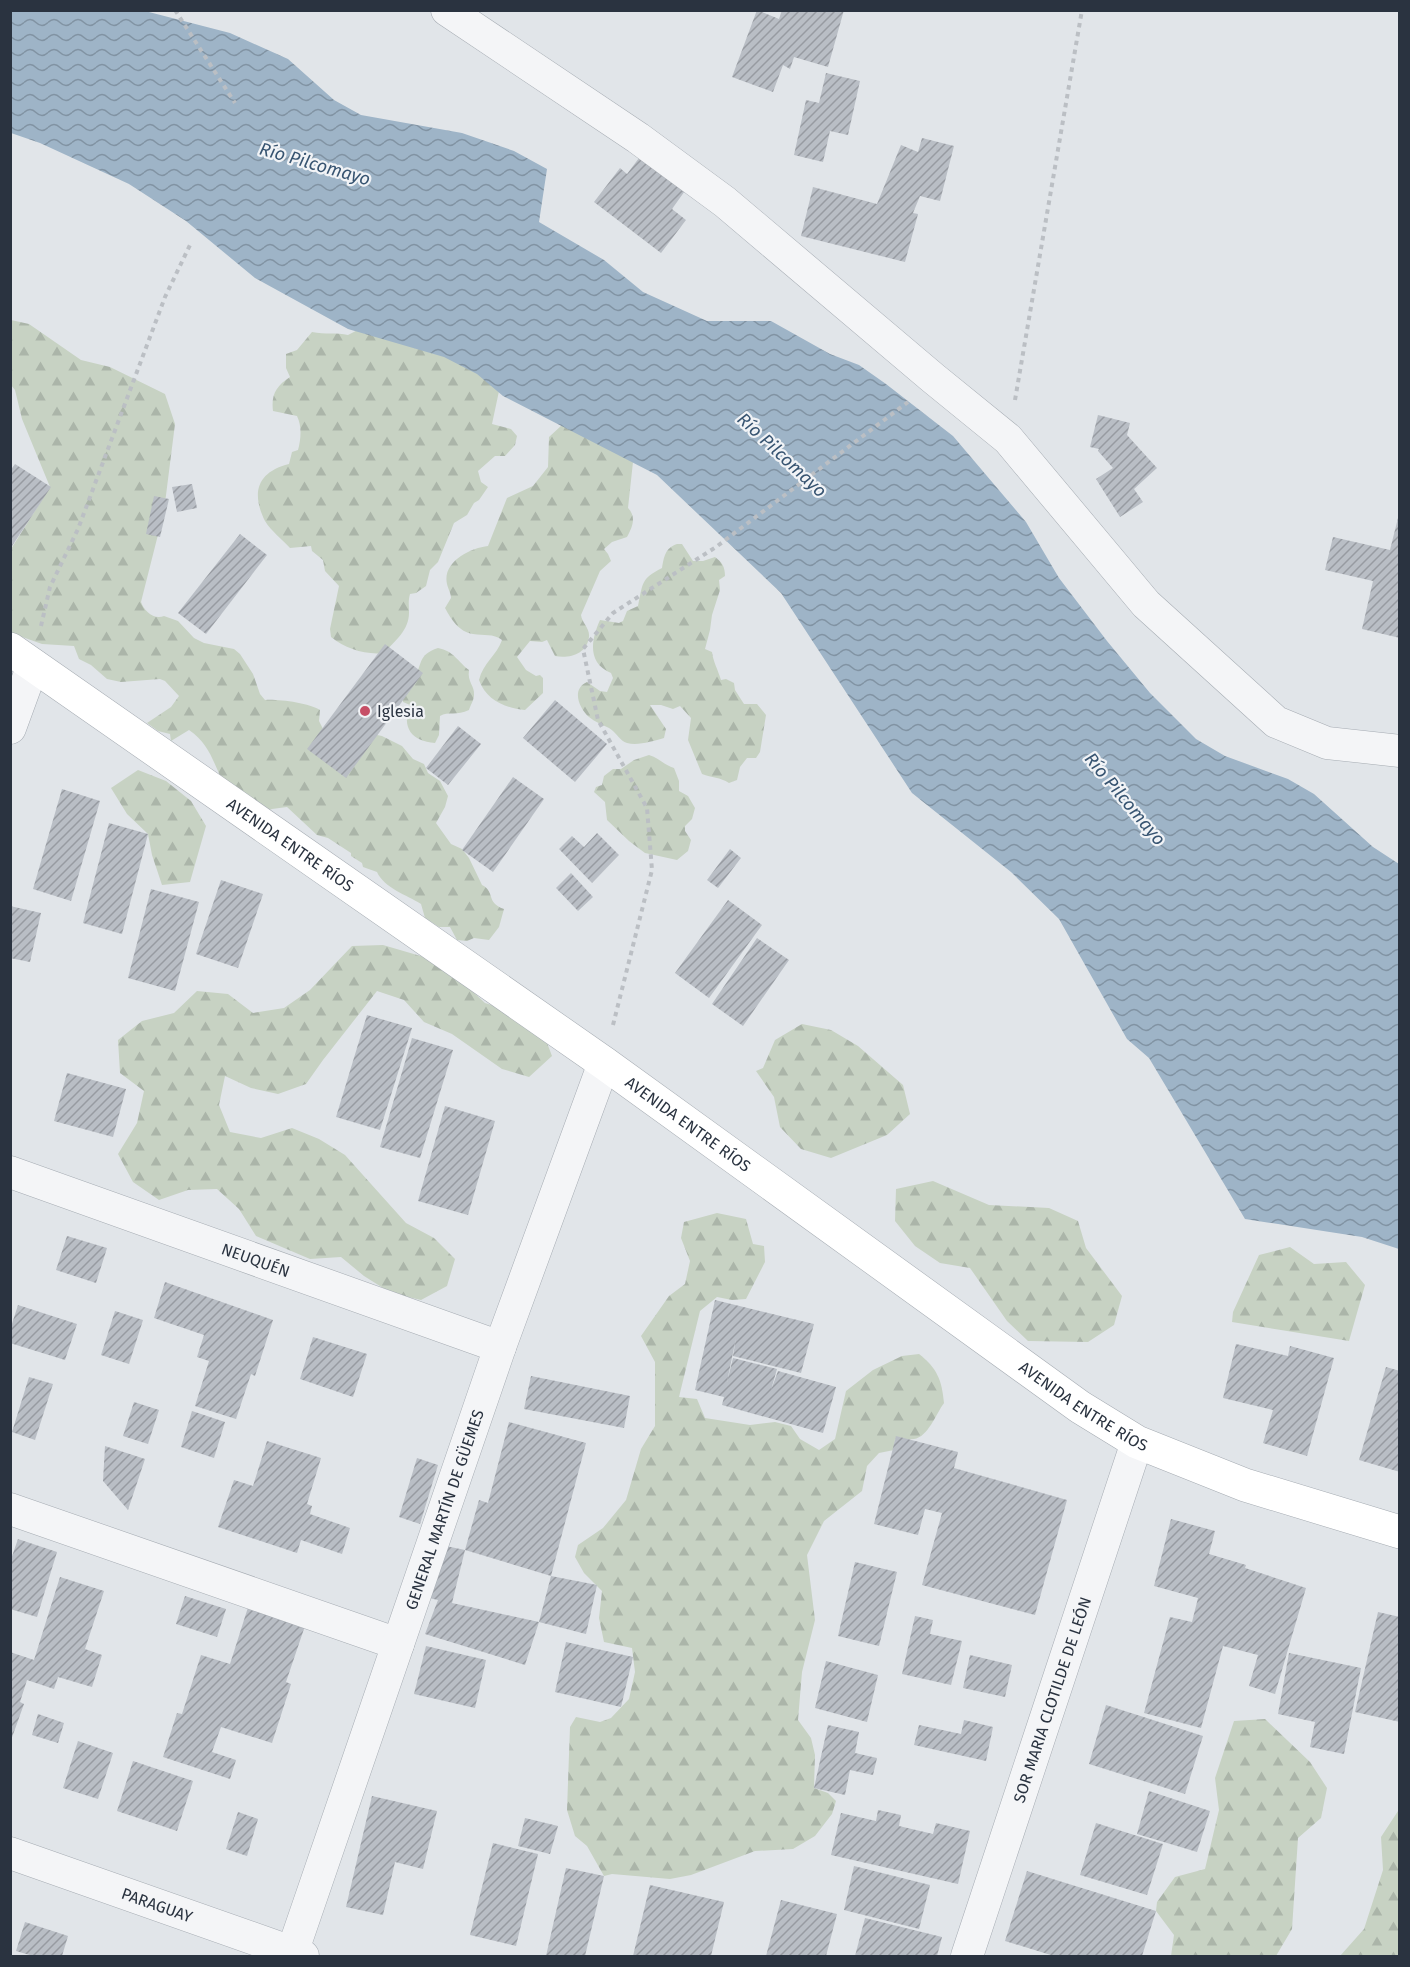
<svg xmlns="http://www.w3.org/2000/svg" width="1410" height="1967" font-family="'Fira Sans',sans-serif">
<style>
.forest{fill:url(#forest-firs)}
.water{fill:url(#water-waves)}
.building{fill:url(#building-hatch)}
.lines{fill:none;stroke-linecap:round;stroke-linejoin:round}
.street-casing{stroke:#a6acb3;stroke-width:33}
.secondary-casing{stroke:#a6acb3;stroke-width:34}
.path{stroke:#bbbfc4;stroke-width:4;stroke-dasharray:4.5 4.5;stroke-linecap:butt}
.street{stroke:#f4f5f7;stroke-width:32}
.secondary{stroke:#fff;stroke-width:33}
.poi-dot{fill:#c64e66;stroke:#f1f3f6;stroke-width:2}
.labels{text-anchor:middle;stroke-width:4.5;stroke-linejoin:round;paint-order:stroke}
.poi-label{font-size:16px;fill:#2a3340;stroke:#f1f3f6;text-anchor:start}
.street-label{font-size:16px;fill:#2a3340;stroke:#f1f3f6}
.water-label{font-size:18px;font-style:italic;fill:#375471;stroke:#f1f3f6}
</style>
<defs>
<pattern id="forest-firs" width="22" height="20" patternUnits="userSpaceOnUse" patternTransform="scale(1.5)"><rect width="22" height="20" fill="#c7d2c3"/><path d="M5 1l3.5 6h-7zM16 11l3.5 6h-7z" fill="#abb5a9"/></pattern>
<pattern id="water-waves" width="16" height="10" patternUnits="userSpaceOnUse" patternTransform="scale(1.5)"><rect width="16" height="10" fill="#9eb4c7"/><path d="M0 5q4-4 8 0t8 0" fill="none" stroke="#8193a3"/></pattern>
<pattern id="building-hatch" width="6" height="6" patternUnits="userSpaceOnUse" patternTransform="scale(1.5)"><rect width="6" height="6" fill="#b9bec5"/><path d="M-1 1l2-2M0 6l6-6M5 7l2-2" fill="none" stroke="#979ba1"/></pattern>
</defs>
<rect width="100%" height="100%" fill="#e1e5e9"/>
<!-- forest -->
<g class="forest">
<path d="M11 320 29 324 81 360 110 367 165 394 175 424 164 511 141 602C144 611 154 620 164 616L178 621 194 638 204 643 234 649 240 654 253 674 260 694 265 700C278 699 309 703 320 710L319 721 323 729 363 732 382 736 402 746 413 759 424 764 428 773 440 781 448 796 445 807 436 823 451 844 462 849 469 858 482 885C496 892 485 902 504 909L499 927 489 940 474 938 467 941 457 940 450 927H439L425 918 421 904C407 895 384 888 377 872L363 867 362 863 351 856V853L328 838 317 835 287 807 272 809 253 816C244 805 229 793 222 780 212 759 209 744 189 730L171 741 170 734 158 731 147 723 171 707 179 696 165 681 160 679 121 682 107 679 91 665 79 659 74 646 42 644 11 633V549L50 487 22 419 15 390 11 385Z"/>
<path d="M373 322 502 377 492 424 511 429 517 436 515 445 505 456H495L478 471 481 482 488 487 479 500 474 503 467 515 454 523 438 562 430 570 426 586 416 593 410 594C408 601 409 606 409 613 409 630 395 641 384 653 365 655 346 649 331 637L330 629 339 586 325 571 323 560 312 551 311 546 290 548C282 539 271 531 265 521 251 493 257 472 289 464L292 452 298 450C301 439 302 426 297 416L273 411C271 395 276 386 290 377L286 368V354L297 350 312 332C325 335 337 332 348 335Z"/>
<path d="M562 425 633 462 628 508C637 517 632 528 627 537L612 542 604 549 608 554 611 561 600 571 581 615C582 623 590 628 589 637 587 654 569 659 555 656L547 640 542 642 530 641 517 657 526 670 536 676 540 675 543 678V693L525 710C505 708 486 700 479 680 483 663 497 655 502 640 493 633 484 636 473 634 459 632 451 619 445 608L451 598C451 593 448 589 447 584 442 562 470 548 488 546L507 498 533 486 548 467 549 437Z"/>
<path d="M677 544H682L693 561H703L715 557C722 562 725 567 725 576L719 580 720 590 712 615 710 630 705 649 712 652C713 661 718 670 721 680L726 679 734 683 735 690 744 704H757L766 715 760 752 756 758H747L740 767 737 780 729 783C720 777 712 778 702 774L688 740 691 718 680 706 673 709 661 705H650L666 729 664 738C653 741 638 746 627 743 620 741 616 732 609 728 603 725 595 722 589 717 579 708 571 689 587 682L600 691 607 692 613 678 611 673C587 663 591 640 600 620L619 623 623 621 627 611 638 606C643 584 640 579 662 568 664 557 665 548 677 544Z"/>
<path d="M438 648C454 651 458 662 469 670 467 682 475 686 474 695 474 700 470 706 469 710 457 716 448 711 440 716L439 735 435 743C412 741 401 728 410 705L403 702V691C407 688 412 684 414 679 423 664 417 655 438 648Z"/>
<path d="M649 755C659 758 664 765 674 768L679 781V791L688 796 695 808 692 819 685 826V831L691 840 688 851 677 860 645 853 629 841 607 820 605 802 594 792 596 787 602 785 604 776 613 769H621L634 760Z"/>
<path d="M138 770 166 781 191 801 206 826 190 882 162 885 152 855 148 834 127 814 111 788Z"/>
<path d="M383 945 441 962 485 1003 515 1012 541 1027 552 1056 529 1077 502 1069 452 1034 424 1022 404 1000 377 991 323 1060 306 1084 278 1094 251 1088 225 1076 219 1105 230 1132 261 1138 292 1128 319 1139 345 1155 406 1223 434 1238 455 1259 447 1286 421 1300 391 1293 364 1276 341 1257 310 1259 256 1236 239 1209 217 1189 188 1190 159 1200 133 1182 118 1154 137 1123 144 1091 120 1073 118 1040 142 1021 174 1013 197 991 228 994 253 1013 284 1008 310 990 352 946Z"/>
<path d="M802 1024 831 1030 858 1046 903 1085 910 1114 887 1135 831 1158 801 1149 780 1127 774 1097 756 1071 763 1068 775 1040Z"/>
<path d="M933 1181 989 1205 1049 1208 1078 1221 1086 1248 1122 1296 1114 1325 1088 1342 1028 1341 1007 1321 970 1268 940 1263 915 1246 895 1221 896 1189Z"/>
<path d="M717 1213 746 1219 753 1244 764 1246 765 1262 746 1299 732 1300 717 1297 700 1311 679 1397 697 1399 705 1418 750 1425 775 1422 791 1426 800 1439 819 1450 835 1439 846 1391 873 1370 902 1356 919 1354C937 1368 942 1380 944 1403 936 1414 928 1437 914 1439 908 1440 901 1439 895 1439L894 1450 879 1453 867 1466 862 1491 824 1521 807 1555 815 1620 802 1672 798 1720 811 1738 815 1755 814 1788 828 1793 836 1801 832 1814 815 1836 793 1849 755 1851 691 1875 670 1879 612 1874 604 1876 587 1846 575 1836 567 1810 570 1727 576 1717 600 1722 611 1718 629 1699 635 1672 632 1648 604 1642 599 1618 602 1591 584 1573 575 1557 578 1545 603 1528 626 1500 641 1449 655 1426V1362L641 1336 669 1296 685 1284 690 1261 681 1238 684 1222Z"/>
<path d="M1290 1247 1314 1264 1346 1262 1365 1285 1349 1341 1232 1322 1233 1312 1259 1255Z"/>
<path d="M1265 1719 1310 1762 1327 1788 1321 1818 1298 1838 1292 1929 1276 1956H1171L1174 1935 1156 1911 1157 1902 1175 1877 1205 1869 1219 1810 1215 1778 1234 1721Z"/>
<path d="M1398 1811H1399V1956H1340L1364 1929 1383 1870 1381 1837Z"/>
</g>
<!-- water -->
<path class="water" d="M11 10 145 11 230 33 288 59 334 100 361 115 462 133 514 151 547 169 539 222 604 260 643 292 707 321H771L830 354 859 365 886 384 953 436 1026 522 1059 578 1107 641 1150 693 1196 739 1225 756 1288 779 1314 794 1373 847 1399 864V1249L1362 1237 1245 1219 1149 1058 1127 1039 1059 919 1011 872 912 793 781 593 657 475 503 396 477 374 444 357 348 329 255 278 186 221 129 184 40 143 11 133Z"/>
<!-- building -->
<g class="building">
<path d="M757 10 779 19 782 10H844L828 67 794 57 790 69 783 65 773 92 732 77Z"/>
<path d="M826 73 860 81 848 135 830 131 823 162 794 155 806 100 819 103Z"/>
<path d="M922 138 954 146 940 201 920 196 913 213 918 214 905 262 801 236 813 187 877 204 901 145 918 152Z"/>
<path d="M642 154 687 188 672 209 686 220 661 253 594 202 620 168 627 174Z"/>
<path d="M1098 415 1130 423 1127 435 1157 468 1134 489 1143 502 1120 517 1096 479 1113 468 1098 451 1099 449 1090 447Z"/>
<path d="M15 464 51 487 10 549V471Z"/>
<path d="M192 484 197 508 177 512 172 487Z"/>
<path d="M154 496 169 499 160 537 146 534Z"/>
<path d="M1399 514H1400V638L1362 629 1373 581 1325 570 1333 537 1390 550Z"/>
<path d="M240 534 267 555 206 634 178 613Z"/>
<path d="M385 644 423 673 346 778 307 749Z"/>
<path d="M555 700 607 744 575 782 523 738Z"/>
<path d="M458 726 481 744 448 785 426 768Z"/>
<path d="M513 777 544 799 493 872 462 850Z"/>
<path d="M62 789 100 801 71 901 33 889Z"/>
<path d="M109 823 148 834 122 934 83 923Z"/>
<path d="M597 833 619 855 592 883 559 849 572 836 584 847Z"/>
<path d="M730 849 741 858 718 888 707 880Z"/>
<path d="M571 873 593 897 578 911 556 888Z"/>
<path d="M221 880 263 894 238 968 196 954Z"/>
<path d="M151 889 199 902 175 991 128 978Z"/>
<path d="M728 900 762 925 709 998 675 973Z"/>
<path d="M10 906 41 913 30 962 10 958Z"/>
<path d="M757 938 789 960 743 1026 712 1004Z"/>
<path d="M367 1015 412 1028 380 1130 336 1117Z"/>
<path d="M412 1038 453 1050 420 1158 380 1147Z"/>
<path d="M67 1073 126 1089 113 1137 54 1121Z"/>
<path d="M445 1106 495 1121 468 1215 418 1201Z"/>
<path d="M67 1236 107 1248 96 1283 56 1270Z"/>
<path d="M165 1282 273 1320 255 1376 251 1374 236 1419 195 1406 209 1361 197 1357 204 1335 154 1318Z"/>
<path d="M715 1300 814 1324 801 1373 733 1356 736 1338 727 1382 733 1358 777 1369 771 1390 778 1371 836 1387 823 1433 722 1405 724 1397 695 1390Z"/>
<path d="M18 1305 77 1324 65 1360 10 1343V1330Z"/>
<path d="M115 1311 143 1320 129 1364 101 1355Z"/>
<path d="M313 1337 367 1354 353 1397 300 1379Z"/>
<path d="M1236 1344 1288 1356 1290 1346 1334 1358 1307 1456 1263 1443 1273 1410 1223 1398Z"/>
<path d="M1386 1367 1400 1371V1472L1359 1460Z"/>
<path d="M531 1376 630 1396 624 1428 524 1409Z"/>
<path d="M29 1377 53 1384 35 1440 12 1432Z"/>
<path d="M134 1402 159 1410 148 1444 123 1436Z"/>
<path d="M192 1411 225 1422 214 1458 181 1447Z"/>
<path d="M509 1422 586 1443 551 1576 465 1550 452 1603 539 1622 551 1576 597 1585 586 1634 539 1622 525 1665 425 1634 438 1600 429 1598 441 1545 465 1550 479 1500 488 1503Z"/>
<path d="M896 1436 958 1452 954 1468 1067 1500 1035 1615 922 1585 942 1513 925 1509 918 1535 874 1524Z"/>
<path d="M267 1441 321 1458 307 1504 312 1506 310 1514 350 1528 342 1554 301 1540 297 1553 218 1527 234 1480 253 1486Z"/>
<path d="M105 1446 145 1459 128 1510 103 1481Z"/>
<path d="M417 1458 438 1465 420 1524 399 1517Z"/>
<path d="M1171 1519 1215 1531 1209 1554 1246 1565 1245 1568 1306 1588 1275 1694 1249 1686 1258 1655 1223 1646 1201 1728 1144 1713 1170 1617 1192 1622 1198 1598 1154 1586Z"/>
<path d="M18 1539 57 1552 37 1617 10 1609V1562Z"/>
<path d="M855 1562 897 1572 879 1646 838 1636Z"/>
<path d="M60 1577 104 1591 85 1649 102 1655 92 1687 58 1677 54 1689 27 1680 20 1702 24 1704 10 1743V1652L34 1660Z"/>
<path d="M185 1596 226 1609 217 1637 176 1624Z"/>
<path d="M250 1601 307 1620 286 1682 291 1684 272 1743 221 1727 212 1752 236 1760 230 1779 163 1757 177 1713 182 1714 201 1655 230 1664Z"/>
<path d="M1378 1612 1400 1617V1722L1355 1712Z"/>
<path d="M915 1616 933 1620 930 1634 962 1641 951 1685 902 1674Z"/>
<path d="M566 1642 633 1657 621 1707 555 1692Z"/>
<path d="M426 1646 486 1660 475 1708 414 1694Z"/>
<path d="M1289 1653 1361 1668 1344 1754 1310 1747 1315 1722 1278 1714Z"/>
<path d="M970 1655 1012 1665 1005 1697 963 1688Z"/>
<path d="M826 1661 878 1675 867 1722 815 1708Z"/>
<path d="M1106 1705 1203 1736 1185 1794 1089 1764Z"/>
<path d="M38 1714 64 1723 58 1743 32 1735Z"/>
<path d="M964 1720 993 1727 986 1761 914 1745 919 1725 961 1734Z"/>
<path d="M828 1725 859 1732 855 1753 877 1758 873 1775 850 1770 845 1795 814 1788Z"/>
<path d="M78 1741 113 1753 98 1799 63 1788Z"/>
<path d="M133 1761 193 1781 177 1831 117 1811Z"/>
<path d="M1149 1791 1210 1811 1197 1852 1137 1834Z"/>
<path d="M372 1796 437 1811 423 1869 395 1862 383 1915 346 1907Z"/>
<path d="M878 1810 901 1815 899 1826 933 1834 936 1823 970 1831 958 1884 831 1855 841 1813 876 1821Z"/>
<path d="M238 1812 258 1819 247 1856 226 1849Z"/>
<path d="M525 1818 558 1826 550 1854 518 1846Z"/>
<path d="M1096 1823 1163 1844 1147 1895 1080 1875Z"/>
<path d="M493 1843 538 1854 516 1946 470 1935Z"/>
<path d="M854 1866 930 1885 919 1929 844 1910Z"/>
<path d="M566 1868 604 1876 585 1956H546Z"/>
<path d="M1027 1871 1156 1911 1142 1956H1054L1005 1941Z"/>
<path d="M650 1885 724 1902 711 1956H633Z"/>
<path d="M781 1900 837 1914 826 1956H766Z"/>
<path d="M865 1918 942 1937 937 1956H855Z"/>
<path d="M25 1922 68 1936 62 1956H33L16 1951Z"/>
</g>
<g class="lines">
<defs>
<g id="street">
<path d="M447 10 638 138 725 202 933 378 1008 439 1146 604 1276 722 1327 743 1400 751"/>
<path d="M10 728 33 665"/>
<path id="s1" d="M10 1172 500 1347"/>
<path d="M10 1509 398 1644"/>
<path id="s2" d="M10 1853 303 1956"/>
<path id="s3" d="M291 1956 500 1347 604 1063"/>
<path id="s4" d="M967 1956 1137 1442"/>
</g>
<g id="secondary">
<path id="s5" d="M10 649 604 1063 1080 1407 1137 1442 1245 1485 1400 1532"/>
</g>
</defs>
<!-- street casing -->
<use href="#street" class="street-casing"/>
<!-- secondary casing -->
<use href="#secondary" class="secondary-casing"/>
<!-- path -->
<g class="path">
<path d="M175 10 235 103"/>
<path d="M1015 400 1082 10"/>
<path d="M41 626 50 587 78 529 165 297 190 245"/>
<path d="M613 1025 652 870 647 808 598 720 583 649 613 613 716 547 908 402"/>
</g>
<!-- street -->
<use href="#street" class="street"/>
<!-- secondary -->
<use href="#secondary" class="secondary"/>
</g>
<!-- markers -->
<circle class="poi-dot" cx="365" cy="711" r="6"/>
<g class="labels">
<!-- poi labels -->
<g class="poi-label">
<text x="377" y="717">Iglesia</text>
</g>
<!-- street labels -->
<g class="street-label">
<text dy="6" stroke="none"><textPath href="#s5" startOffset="342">AVENIDA ENTRE RÍOS</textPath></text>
<text dy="6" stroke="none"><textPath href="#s5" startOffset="828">AVENIDA ENTRE RÍOS</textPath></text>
<text dy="6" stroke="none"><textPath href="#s1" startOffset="261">NEUQUÉN</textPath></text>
<text dy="6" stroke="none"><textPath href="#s5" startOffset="1314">AVENIDA ENTRE RÍOS</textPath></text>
<text dy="6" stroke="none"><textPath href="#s3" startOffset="472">GENERAL MARTÍN DE GÜEMES</textPath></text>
<text dy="6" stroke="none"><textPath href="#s4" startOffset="270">SOR MARIA CLOTILDE DE LEÓN</textPath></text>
<text dy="6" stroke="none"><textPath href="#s2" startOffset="156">PARAGUAY</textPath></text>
</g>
<!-- water labels -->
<g class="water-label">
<text transform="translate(315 164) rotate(16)" y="6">Río Pilcomayo</text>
<text transform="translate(782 455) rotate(43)" y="6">Río Pilcomayo</text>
<text transform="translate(1125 799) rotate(50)" y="6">Río Pilcomayo</text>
</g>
</g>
<!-- border -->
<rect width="1410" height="1967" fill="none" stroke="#2a3340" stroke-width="24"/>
</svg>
